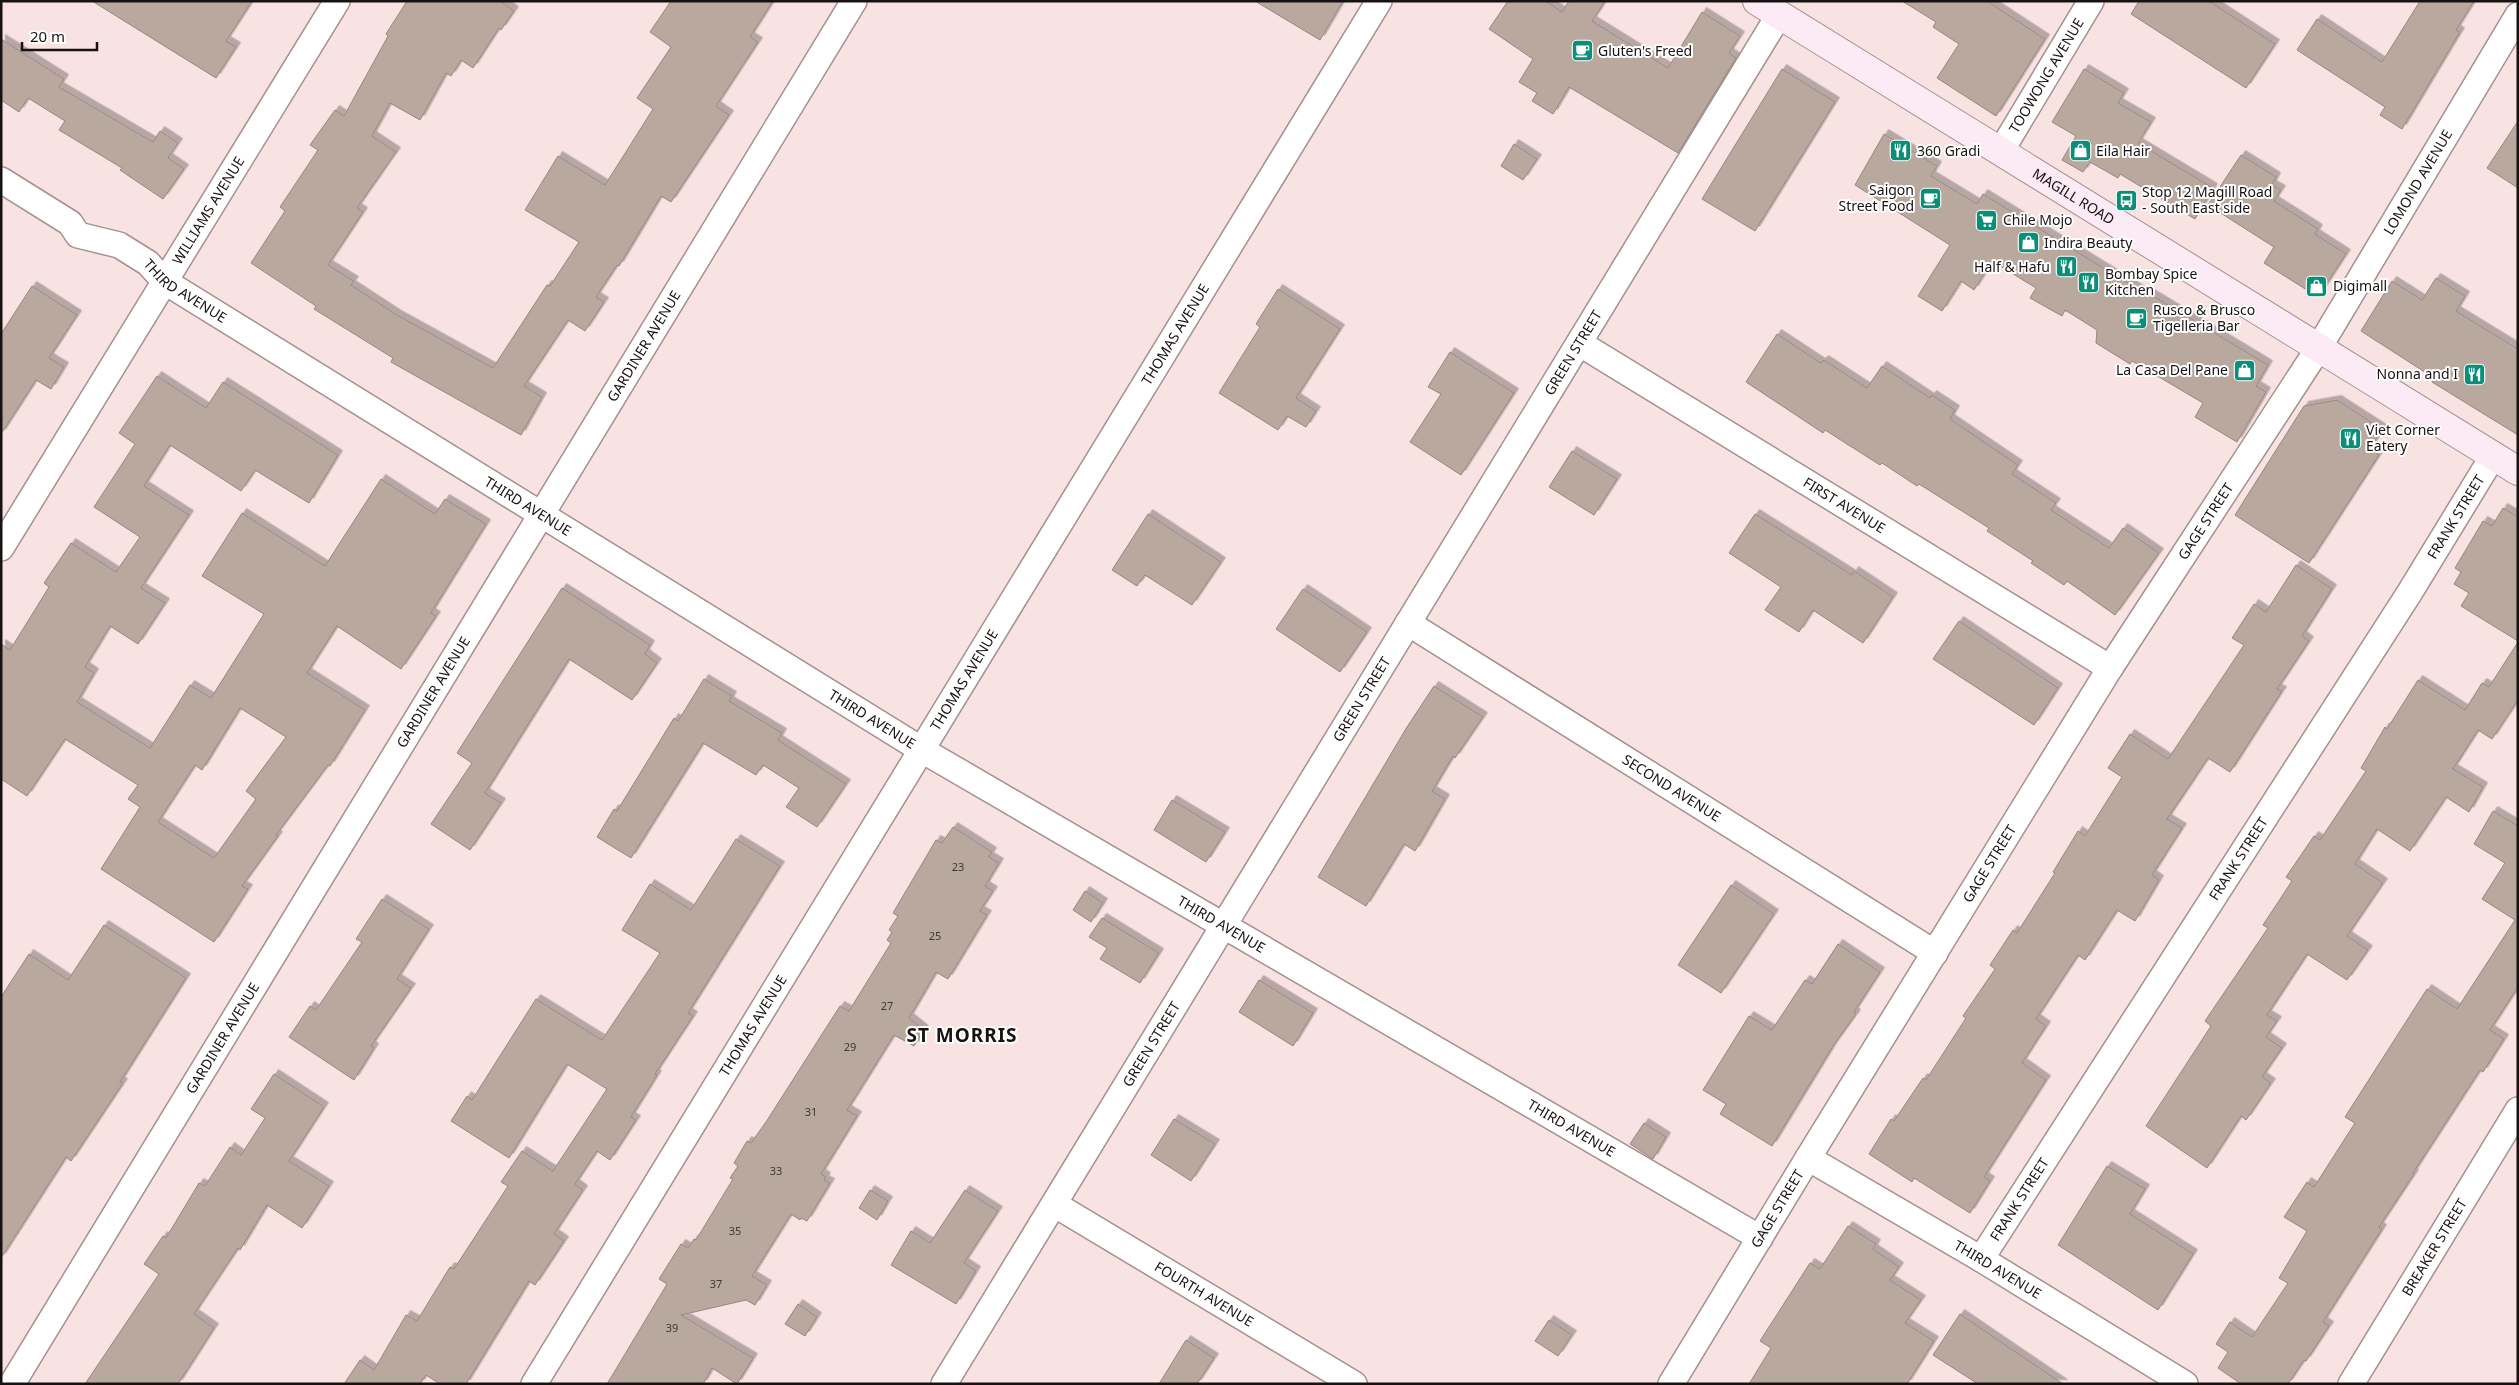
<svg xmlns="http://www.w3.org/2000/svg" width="2519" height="1385" font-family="'Noto Sans',sans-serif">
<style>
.building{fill:#b9a89e;stroke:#97867d;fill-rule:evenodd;filter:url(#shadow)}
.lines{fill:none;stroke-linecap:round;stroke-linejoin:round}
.street-casing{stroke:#a49090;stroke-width:28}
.secondary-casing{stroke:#a49090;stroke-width:30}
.street{stroke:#fff;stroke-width:25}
.secondary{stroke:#fcebf4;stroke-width:28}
.labels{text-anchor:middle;stroke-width:4;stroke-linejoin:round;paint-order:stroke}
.number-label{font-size:11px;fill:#413835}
.poi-label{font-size:14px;fill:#191212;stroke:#fff;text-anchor:start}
.street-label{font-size:14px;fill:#191212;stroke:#fff}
.district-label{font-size:19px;font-weight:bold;letter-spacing:1px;fill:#191212;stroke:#fff}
</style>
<defs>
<filter id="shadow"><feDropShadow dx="4.5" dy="-4.5" stdDeviation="0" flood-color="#0004"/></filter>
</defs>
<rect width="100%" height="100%" fill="#f8e2e2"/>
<!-- building -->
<g class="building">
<path d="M92 1H252L226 41 236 47 216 78Z"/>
<path d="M407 1H500L514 11 501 30 499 28 473 68 461 60 451 76 446 73 420 120 390 103 372 136 396 152 357 208 363 212 328 265 354 281 351 285 397 315 493 368 547 285 550 286 579 242 525 210 558 156 605 185 653 109 637 98 671 47 650 32 671 1H773L750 37 758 42 716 106 729 115 671 202 661 196 619 266 617 265 596 297 604 302 585 331 568 320 524 386 542 397 521 435 391 362 393 358 314 309 316 306 251 263 285 211 280 207 318 150 310 145 335 110 344 116 388 36 386 34Z"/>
<path d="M1255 1H1343L1320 40Z"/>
<path d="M1508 1H1546L1562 12 1569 1H1605L1592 21 1668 68 1702 12 1740 36 1729 53 1736 58 1678 153 1569 87 1553 114 1532 101 1537 93 1519 82 1533 59 1489 29Z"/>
<path d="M1902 1H1987L2045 39 1996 116 1937 78 1959 44 1933 27 1936 22Z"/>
<path d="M2139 1H2209L2275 44 2246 88 2131 14Z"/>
<path d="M2420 1H2474L2456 30 2460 32 2402 129 2380 115 2385 107 2297 50 2317 19 2382 62Z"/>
<path d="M1 39 64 79 59 87 153 142 160 131 178 143 168 158 184 169 163 199 120 170 122 168 59 130 65 121 28 98 19 112 1 100Z"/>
<path d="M1782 69 1835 102 1755 231 1702 199Z"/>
<path d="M2084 69 2124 93 2118 103 2151 122 2138 143 2213 188 2195 219 2120 174 2118 178 2090 162 2083 172 2062 160 2076 136 2052 122Z"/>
<path d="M2518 121V188L2487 168Z"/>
<path d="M1884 134 1937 166 1931 176 1977 204 1983 194 2149 296 2150 294 2268 365 2256 386 2266 392 2237 442 2195 417 2203 403 2132 361 2130 364 2096 343 2097 330 2065 310 2062 316 2030 298 2036 288 1992 261 1974 290 1961 281 1942 311 1918 296 1950 245 1855 185Z"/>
<path d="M1514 144 1537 159 1523 180 1501 166Z"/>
<path d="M2241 155 2276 177 2272 185 2281 190 2274 201 2318 229 2315 234 2346 254 2318 297 2264 263 2274 247 2208 205Z"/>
<path d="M2436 278 2465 296 2456 311 2518 349V435L2432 382 2434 378 2361 331 2392 281 2422 300Z"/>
<path d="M32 286 77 315 49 358 64 367 51 389 36 380 1 434V334Z"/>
<path d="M1278 289 1340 329 1296 398 1316 411 1306 427 1287 416 1278 430 1219 393 1260 327 1256 324Z"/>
<path d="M1777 334 1821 363 1824 360 1867 388 1882 366 1930 398 1932 395 1955 410 1950 419 2018 465 2012 474 2056 503 2051 510 2109 548 2123 528 2159 553 2115 615 2067 581 2064 585 2031 563 2033 561 1987 531 1989 528 1919 484 1917 486 1882 463 1880 465 1825 430 1823 433 1746 382Z"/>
<path d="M1450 352 1514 393 1461 475 1410 442 1441 394 1428 387Z"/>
<path d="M157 376 206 408 223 382 338 455 309 503 255 470 241 491 170 445 144 486 189 515 141 588 165 603 138 644 110 626 85 667 94 673 77 702 150 748 190 685 211 698 264 614 202 576 242 513 325 566 381 479 435 514 445 499 486 524 431 613 436 616 401 669 337 626 307 673 365 710 330 766 328 765 276 835 278 836 242 886 248 889 214 942 101 869 140 807 128 799 138 785 65 739 27 796 1 779V644L10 650 49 587 44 583 71 543 116 572 140 537 94 507 135 444 119 433ZM240 708 286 737 246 791 256 799 214 858 158 822 195 765 202 770Z"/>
<path d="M2337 400 2382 429 2370 449 2379 455 2309 563 2235 515 2304 406Z"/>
<path d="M1572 451 1617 479 1594 515 1549 487Z"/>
<path d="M2503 508 2518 517V641L2461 606 2469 593 2454 584 2461 572 2455 568 2483 521 2492 526Z"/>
<path d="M1148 514 1221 562 1192 605 1145 575 1137 586 1112 570Z"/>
<path d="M1755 514 1852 575 1854 571 1893 597 1863 643 1813 610 1799 632 1765 610 1781 587 1729 553Z"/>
<path d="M2296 565 2332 589 2302 636 2309 641 2277 689 2282 691 2230 772 2208 758 2167 819 2182 828 2152 875 2159 880 2135 921 2117 910 2085 960 2078 955 2036 1019 2046 1026 2022 1063 2046 1080 1984 1177 1990 1181 1970 1213 1914 1178 1912 1182 1869 1154 1891 1119 1894 1121 1923 1078 1926 1080 1966 1018 1963 1016 1995 969 1990 965 2013 930 2017 933 2055 873 2053 872 2078 831 2085 836 2122 777 2108 768 2130 734 2168 759 2244 645 2232 638 2254 604 2266 612Z"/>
<path d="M562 588 650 645 645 654 657 663 632 700 569 659 485 793 501 803 470 850 431 824 472 763 457 753Z"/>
<path d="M1303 589 1367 632 1340 672 1276 629Z"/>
<path d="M1959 621 2058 688 2034 725 1933 659Z"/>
<path d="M2518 642V700L2492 739 2478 730 2453 769 2483 787 2469 812 2446 797 2410 851 2377 829 2355 864 2383 883 2347 936 2368 950 2347 980 2307 954 2267 1015 2277 1021 2266 1037 2282 1048 2262 1077 2271 1083 2246 1120 2241 1116 2207 1168 2146 1126 2211 1026 2205 1021 2268 928 2263 925 2292 881 2286 877 2314 836 2320 840 2366 771 2361 768 2385 727 2387 729 2418 680 2465 710 2482 683 2489 687Z"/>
<path d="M704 679 732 696 729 701 782 733 778 740 846 784 817 827 786 807 799 788 763 765 756 775 703 743 631 858 597 837 614 809 617 811 674 718 678 721Z"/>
<path d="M1434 686 1483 717 1455 758 1453 756 1432 791 1445 799 1415 851 1404 844 1366 906 1318 877 1407 727Z"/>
<path d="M1172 800 1225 832 1206 862 1154 830Z"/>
<path d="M2493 811 2518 826V987L2490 1030 2504 1039 2483 1072 2480 1070 2413 1173 2414 1174 2379 1227 2382 1229 2323 1322 2329 1326 2306 1361 2304 1360 2288 1384H2241L2218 1368 2228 1352 2216 1344 2230 1322 2252 1337 2288 1283 2279 1278 2307 1231 2284 1217 2307 1182 2314 1187 2355 1123 2345 1117 2427 989 2457 1009 2515 920 2482 899 2505 863 2474 844Z"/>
<path d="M953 827 992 852 989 857 999 863 985 886 993 891 980 911 987 915 948 979 936 972 909 1018 924 1030 914 1046 894 1035 847 1110 857 1116 821 1174 826 1177 824 1180 830 1183 807 1221 801 1218 800 1220 791 1214 752 1276 767 1285 755 1305 746 1300 681 1315 753 1358 737 1384 712 1368 703 1384H607L667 1284 659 1279 681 1244 688 1248 694 1239 696 1240 733 1179 730 1178 738 1166 734 1163 747 1141 751 1143 766 1122 840 1006 849 1011 891 943 887 940 892 932 889 930 898 916 893 913 936 840 942 843Z"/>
<path d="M736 839 780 866 688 1013 693 1016 655 1074 657 1075 631 1117 636 1120 610 1160 597 1151 575 1184 583 1190 554 1234 564 1241 535 1285 529 1281 466 1384H440L426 1375 420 1384H344L360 1360 374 1370 406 1315 417 1321 450 1267 454 1269 508 1186 501 1182 522 1151 553 1171 607 1089 567 1064 509 1158 451 1121 467 1096 472 1100 536 999 602 1040 660 953 622 930 650 884 691 910Z"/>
<path d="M1731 885 1774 914 1721 993 1678 965Z"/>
<path d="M1085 891 1103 903 1091 922 1073 910Z"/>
<path d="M382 899 429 929 397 979 411 988 371 1046 374 1048 354 1080 289 1037 310 1006 316 1010 362 942 356 939Z"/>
<path d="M1102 918 1159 953 1140 983 1100 959 1107 948 1089 937Z"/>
<path d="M104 925 186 978 120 1082 123 1083 71 1161 66 1157 1 1258V997L29 954 68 980Z"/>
<path d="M1838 944 1880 972 1854 1012 1856 1014 1833 1046 1772 1146 1720 1114 1726 1104 1703 1090 1749 1016 1772 1030 1805 980 1812 984Z"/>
<path d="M1259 980 1313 1013 1293 1046 1239 1012Z"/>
<path d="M274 1074 324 1107 289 1161 329 1186 302 1228 267 1205 240 1250 238 1248 194 1314 214 1328 178 1384H85L159 1274 144 1264 163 1236 166 1238 199 1183 205 1186 230 1147 241 1155 265 1118 251 1109Z"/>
<path d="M1174 1119 1215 1144 1191 1181 1151 1155Z"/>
<path d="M1644 1123 1666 1137 1653 1159 1630 1144Z"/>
<path d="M2107 1166 2145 1189 2130 1214 2193 1254 2158 1310 2058 1245Z"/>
<path d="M870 1190 888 1201 877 1220 859 1208Z"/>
<path d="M965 1190 998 1211 964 1263 976 1271 956 1304 891 1265 911 1231 930 1243Z"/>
<path d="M1848 1226 1876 1244 1873 1249 1899 1267 1890 1280 1921 1300 1905 1323 1934 1341 1907 1384H1749L1771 1348 1760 1341 1810 1263 1820 1269Z"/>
<path d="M798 1304 817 1317 805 1336 785 1324Z"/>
<path d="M1960 1314 2004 1344 2063 1384H1978L1933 1355Z"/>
<path d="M1549 1320 1572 1335 1558 1356 1535 1341Z"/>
<path d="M1186 1340 1214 1358 1197 1384H1159Z"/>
</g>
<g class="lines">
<defs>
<g id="street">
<path id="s1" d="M2001 151 2091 1"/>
<path id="s2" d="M1 180 70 223 78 235 119 245 148 263 165 282 180 291 922 750 1760 1238"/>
<path id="s3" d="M1579 343 2110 668"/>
<path id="s4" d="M1 548 337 1"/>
<path id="s5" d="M1408 623 1935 953"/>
<path id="s6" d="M1808 1158 1981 1259 2185 1384"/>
<path id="s7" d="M1054 1204 1354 1384"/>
<path id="s8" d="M1981 1259 2410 592 2493 456"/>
<path id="s9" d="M12 1384 854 1"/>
<path id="s10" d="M534 1384 1379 1"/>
<path id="s11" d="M944 1384 1779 15"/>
<path id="s12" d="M1671 1384 1808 1158 2110 668 2318 349 2518 15"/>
<path id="s13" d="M2351 1384 2518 1110"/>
</g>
<g id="secondary">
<path id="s14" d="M1757 1 2518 471"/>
</g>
</defs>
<!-- street casing -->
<use href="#street" class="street-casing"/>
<!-- secondary casing -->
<use href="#secondary" class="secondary-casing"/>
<!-- street -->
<use href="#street" class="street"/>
<!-- secondary -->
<use href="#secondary" class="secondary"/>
</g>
<!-- icons -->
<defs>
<symbol id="cafe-square" viewBox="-11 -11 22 22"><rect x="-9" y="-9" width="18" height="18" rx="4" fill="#088f78" stroke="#fff"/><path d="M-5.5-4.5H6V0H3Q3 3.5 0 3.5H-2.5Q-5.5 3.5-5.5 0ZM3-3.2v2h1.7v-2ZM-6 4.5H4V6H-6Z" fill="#fff"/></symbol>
<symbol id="restaurant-square" viewBox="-11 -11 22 22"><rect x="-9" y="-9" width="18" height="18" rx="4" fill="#088f78" stroke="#fff"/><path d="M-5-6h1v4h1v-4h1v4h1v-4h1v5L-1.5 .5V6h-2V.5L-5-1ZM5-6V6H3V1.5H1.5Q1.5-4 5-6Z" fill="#fff"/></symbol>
<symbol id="shop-square" viewBox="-11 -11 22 22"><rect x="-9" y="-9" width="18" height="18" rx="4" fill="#088f78" stroke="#fff"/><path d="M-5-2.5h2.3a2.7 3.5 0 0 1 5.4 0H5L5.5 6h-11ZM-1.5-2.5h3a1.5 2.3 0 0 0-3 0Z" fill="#fff"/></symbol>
<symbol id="bus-square" viewBox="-11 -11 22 22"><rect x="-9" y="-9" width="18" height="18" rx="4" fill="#088f78" stroke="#fff"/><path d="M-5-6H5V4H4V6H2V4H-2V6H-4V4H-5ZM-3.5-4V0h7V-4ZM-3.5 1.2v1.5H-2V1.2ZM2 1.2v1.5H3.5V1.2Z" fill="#fff"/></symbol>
<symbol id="supermarket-square" viewBox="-11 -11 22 22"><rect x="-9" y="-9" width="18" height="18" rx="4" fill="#088f78" stroke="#fff"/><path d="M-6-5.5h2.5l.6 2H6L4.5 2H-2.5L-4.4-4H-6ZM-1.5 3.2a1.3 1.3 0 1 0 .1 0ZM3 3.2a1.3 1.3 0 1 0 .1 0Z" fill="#fff"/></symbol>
</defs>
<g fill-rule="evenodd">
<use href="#cafe-square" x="1570" y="38" width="25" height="25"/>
<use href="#restaurant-square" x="1888" y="138" width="25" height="25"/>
<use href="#shop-square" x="2068" y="138" width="25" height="25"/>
<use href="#cafe-square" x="1918" y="186" width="25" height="25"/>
<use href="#bus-square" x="2114" y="188" width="25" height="25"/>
<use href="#supermarket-square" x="1974" y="208" width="25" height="25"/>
<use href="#shop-square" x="2016" y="230" width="25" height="25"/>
<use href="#restaurant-square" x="2054" y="254" width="25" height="25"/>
<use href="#restaurant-square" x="2076" y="270" width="25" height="25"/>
<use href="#shop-square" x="2304" y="274" width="25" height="25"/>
<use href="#cafe-square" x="2124" y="306" width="25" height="25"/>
<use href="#shop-square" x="2232" y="358" width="25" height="25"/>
<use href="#restaurant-square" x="2462" y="362" width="25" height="25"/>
<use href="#restaurant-square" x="2338" y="426" width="25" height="25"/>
</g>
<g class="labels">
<!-- number labels -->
<g class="number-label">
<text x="958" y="871">23</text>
<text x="935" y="940">25</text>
<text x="887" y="1010">27</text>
<text x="850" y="1051">29</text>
<text x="811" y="1116">31</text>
<text x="776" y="1175">33</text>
<text x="735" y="1235">35</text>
<text x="716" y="1288">37</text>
<text x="672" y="1332">39</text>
</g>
<!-- poi labels -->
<g class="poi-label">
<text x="1598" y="56">Gluten's Freed</text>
<text x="1917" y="156">360 Gradi</text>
<text x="2096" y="156">Eila Hair</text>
<text x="1914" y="195" text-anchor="end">Saigon<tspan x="1914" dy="16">Street Food</tspan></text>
<text x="2142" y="197">Stop 12 Magill Road<tspan x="2142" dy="16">- South East side</tspan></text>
<text x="2003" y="225">Chile Mojo</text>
<text x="2044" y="248">Indira Beauty</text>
<text x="2050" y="272" text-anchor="end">Half &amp; Hafu</text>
<text x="2105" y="279">Bombay Spice<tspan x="2105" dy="16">Kitchen</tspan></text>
<text x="2333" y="291">Digimall</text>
<text x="2153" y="315">Rusco &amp; Brusco<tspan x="2153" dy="16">Tigelleria Bar</tspan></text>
<text x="2228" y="375" text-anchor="end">La Casa Del Pane</text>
<text x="2458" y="379" text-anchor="end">Nonna and I</text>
<text x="2366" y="435">Viet Corner<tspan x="2366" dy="16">Eatery</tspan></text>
</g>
<!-- street labels -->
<g class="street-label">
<text dy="5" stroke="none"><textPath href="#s1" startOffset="88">TOOWONG AVENUE</textPath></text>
<text dy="5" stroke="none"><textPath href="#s12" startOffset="1415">LOMOND AVENUE</textPath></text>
<text dy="5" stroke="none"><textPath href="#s14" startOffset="372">MAGILL ROAD</textPath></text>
<text dy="5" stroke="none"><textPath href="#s4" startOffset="396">WILLIAMS AVENUE</textPath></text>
<text dy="5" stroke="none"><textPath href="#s2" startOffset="219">THIRD AVENUE</textPath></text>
<text dy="5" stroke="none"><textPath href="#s10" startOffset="1230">THOMAS AVENUE</textPath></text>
<text dy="5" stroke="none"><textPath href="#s9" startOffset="1215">GARDINER AVENUE</textPath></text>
<text dy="5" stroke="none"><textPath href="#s11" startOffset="1208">GREEN STREET</textPath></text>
<text dy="5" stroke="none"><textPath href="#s2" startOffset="624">THIRD AVENUE</textPath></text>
<text dy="5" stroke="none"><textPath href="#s3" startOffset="311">FIRST AVENUE</textPath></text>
<text dy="5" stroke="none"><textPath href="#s8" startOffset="881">FRANK STREET</textPath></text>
<text dy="5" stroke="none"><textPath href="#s12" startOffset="1015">GAGE STREET</textPath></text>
<text dy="5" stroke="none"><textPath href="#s10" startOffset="825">THOMAS AVENUE</textPath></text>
<text dy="5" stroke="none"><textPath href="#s9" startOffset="810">GARDINER AVENUE</textPath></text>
<text dy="5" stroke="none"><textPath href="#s11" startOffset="802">GREEN STREET</textPath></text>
<text dy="5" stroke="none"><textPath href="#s2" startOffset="1029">THIRD AVENUE</textPath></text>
<text dy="5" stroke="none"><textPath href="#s5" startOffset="311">SECOND AVENUE</textPath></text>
<text dy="5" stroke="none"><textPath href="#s8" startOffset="476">FRANK STREET</textPath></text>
<text dy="5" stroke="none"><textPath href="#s12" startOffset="610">GAGE STREET</textPath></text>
<text dy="5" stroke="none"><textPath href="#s2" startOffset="1434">THIRD AVENUE</textPath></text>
<text dy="5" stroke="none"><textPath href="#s10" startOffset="420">THOMAS AVENUE</textPath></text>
<text dy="5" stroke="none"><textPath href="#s9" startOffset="405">GARDINER AVENUE</textPath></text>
<text dy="5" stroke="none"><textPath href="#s11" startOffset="398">GREEN STREET</textPath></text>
<text dy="5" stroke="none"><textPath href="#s2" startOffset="1839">THIRD AVENUE</textPath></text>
<text dy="5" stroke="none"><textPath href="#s8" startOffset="71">FRANK STREET</textPath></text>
<text dy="5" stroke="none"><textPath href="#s12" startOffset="205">GAGE STREET</textPath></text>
<text dy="5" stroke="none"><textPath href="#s13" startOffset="160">BREAKER STREET</textPath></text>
<text dy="5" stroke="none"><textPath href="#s6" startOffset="220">THIRD AVENUE</textPath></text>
<text dy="5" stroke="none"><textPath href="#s7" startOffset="175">FOURTH AVENUE</textPath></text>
</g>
<!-- district labels -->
<g class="district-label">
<text x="962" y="1042">ST MORRIS</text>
</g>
</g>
<!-- border -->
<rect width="2519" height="1385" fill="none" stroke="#191212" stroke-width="5"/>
<!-- scale -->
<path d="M22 42v8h75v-8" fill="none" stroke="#191212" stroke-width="2.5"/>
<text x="30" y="42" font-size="15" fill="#191212" stroke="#ffffff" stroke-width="4" paint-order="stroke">20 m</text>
</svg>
